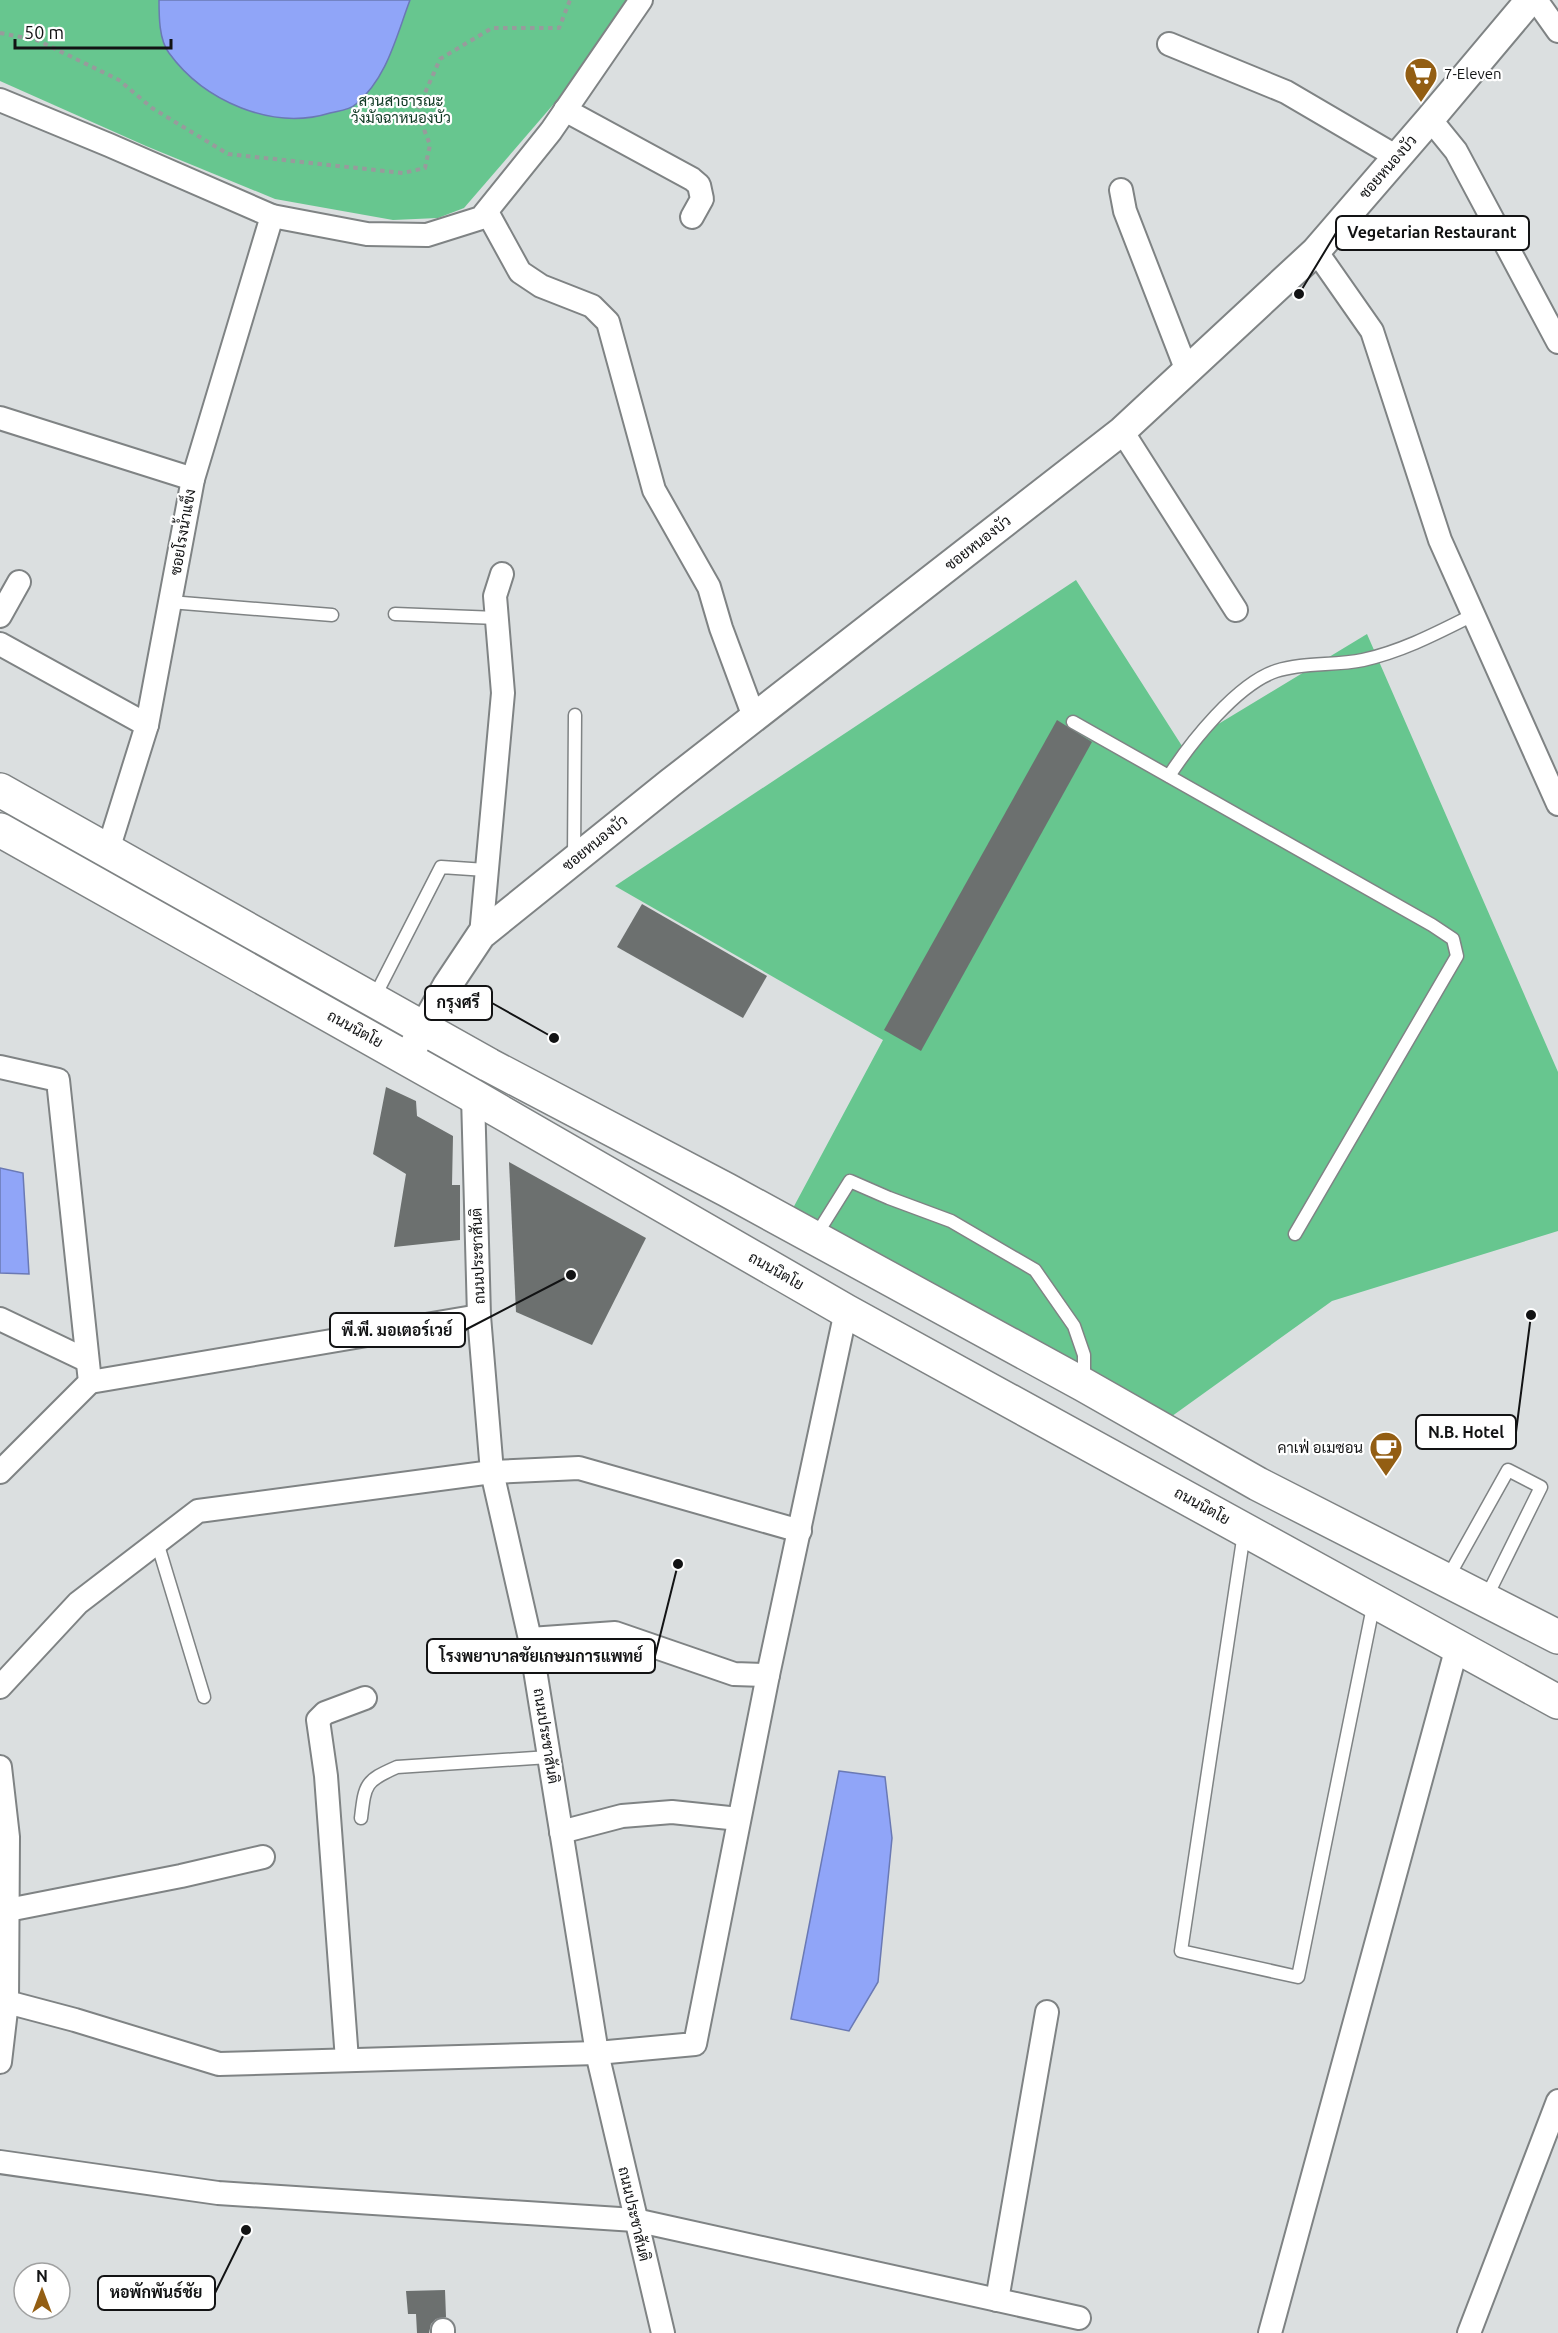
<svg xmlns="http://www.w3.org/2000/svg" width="1558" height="2333" font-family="Ubuntu,Sarabun,sans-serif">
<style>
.green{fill:#67c68f}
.water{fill:#90a5f8;stroke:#6a79b4;stroke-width:1.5}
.building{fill:#6c706f}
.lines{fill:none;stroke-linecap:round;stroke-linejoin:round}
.service-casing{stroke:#7f8384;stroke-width:15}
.minor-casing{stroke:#7f8384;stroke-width:26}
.tertiary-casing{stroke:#7f8384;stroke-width:32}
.primary-casing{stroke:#7f8384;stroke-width:36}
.path{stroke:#989b9c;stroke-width:4;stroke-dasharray:4.5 4.5;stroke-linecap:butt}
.service{stroke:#fff;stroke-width:12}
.minor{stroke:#fff;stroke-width:22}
.tertiary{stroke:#fff;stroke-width:28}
.primary{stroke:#fff;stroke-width:33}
.labels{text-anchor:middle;stroke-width:4.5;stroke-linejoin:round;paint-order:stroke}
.poi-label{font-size:15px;fill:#121314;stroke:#fff;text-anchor:start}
.park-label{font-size:15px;fill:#0d3721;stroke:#fff}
.street-label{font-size:15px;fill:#121314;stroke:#fff}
.leader{fill:none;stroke:#121314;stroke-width:2}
.callout-dot{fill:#121314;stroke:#fff;stroke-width:2}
.callout{fill:#fff;stroke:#121314;stroke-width:2}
.callout-label{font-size:16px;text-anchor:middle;font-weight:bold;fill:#121314}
</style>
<rect width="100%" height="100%" fill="#dbdfe0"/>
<!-- green -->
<g class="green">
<path d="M0 0H634L577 77 464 208 438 218 393 220 275 199 146 146 0 81Z"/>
<path d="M1076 580 1182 746 1367 634 1558 1072V1231L1332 1301 1168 1419 792 1210 883 1040 615 886Z"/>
</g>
<!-- water -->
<g class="water">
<path d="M159 0H410C396 37 387 78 356 104 350 110 338 111 330 113 272 131 204 101 169 53 159 40 159 16 159 0Z"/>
<path d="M0 1168 23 1173 29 1274 0 1273Z"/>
<path d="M839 1771 885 1777 892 1838 878 1982 849 2031 791 2019Z"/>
</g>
<!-- building -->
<g class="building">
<path d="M1057 720 1092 742 921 1051 884 1030Z"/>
<path d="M642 904 767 976 743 1018 617 947Z"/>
<path d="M386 1087 416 1101 417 1116 453 1136 452 1185H460V1240L394 1247 406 1174 373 1154Z"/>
<path d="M509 1162 646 1238 592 1345 516 1312Z"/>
<path d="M445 2290 446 2317 436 2319 431 2324 429 2333H417L416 2314H408L406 2291Z"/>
</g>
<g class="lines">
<defs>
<g id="service">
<path d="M170 602 332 615"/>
<path d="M395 614 497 618"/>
<path d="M1073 722 1432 925 1453 939 1457 956 1295 1234"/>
<path d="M1169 776C1191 742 1237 684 1276 671 1304 662 1334 666 1363 660 1403 651 1437 633 1473 615"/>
<path d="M574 858 575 715"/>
<path d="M374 998 441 867 486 870"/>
<path d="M815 1237 850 1181 889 1198 951 1221 1035 1270 1074 1326 1084 1355V1381"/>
<path d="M1244 1533 1181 1951 1298 1977 1374 1602"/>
<path d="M157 1542 204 1697"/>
<path d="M1447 1579 1508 1470 1541 1487 1485 1600"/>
<path d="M361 1818C365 1784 365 1781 397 1767L549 1757"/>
</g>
<g id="minor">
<path d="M1536 0 1558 31"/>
<path d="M1169 44 1286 92 1397 157"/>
<path d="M0 100 109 145 272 216 367 234 427 235 481 218 551 131 641 0"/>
<path d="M565 110 692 179 699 185 702 199 692 217"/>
<path d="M1430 119 1456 151 1558 342"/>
<path d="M1121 190 1125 211 1187 371"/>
<path d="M487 212 520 272 541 286 592 306 608 322 654 490 709 587 721 628 754 717"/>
<path d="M1316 251 1372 331 1440 540 1558 804"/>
<path d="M0 418 193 479"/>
<path d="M1122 431 1236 610"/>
<path d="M0 616 19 582"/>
<path d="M0 644 147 725"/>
<path d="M108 850 147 725 193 479 272 216"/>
<path d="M481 935 503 693 495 596 502 574"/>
<path d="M0 1067 58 1080 90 1382 0 1472"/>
<path d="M473 1096 479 1316 492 1472 530 1639 597 2053 663 2333"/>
<path d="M0 1319 86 1360"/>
<path d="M90 1382 479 1316"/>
<path d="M530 1639 615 1633 734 1674 768 1675"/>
<path d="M0 1687 78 1603 198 1511 492 1472 579 1468 800 1531"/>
<path d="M0 1767 8 1837 7 2002 0 2062"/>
<path d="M561 1832 622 1816 672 1812 739 1819"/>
<path d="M8 1910 181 1876 263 1857"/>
<path d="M7 2002 75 2020 219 2064 597 2053 695 2044 768 1675 846 1311"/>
<path d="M347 2060 326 1776 318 1720 325 1713 365 1698"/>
<path d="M0 2162 218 2193 635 2220 1079 2318"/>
<path d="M997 2300 1047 2012"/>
<path d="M443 2330V2333"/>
<path d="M1270 2333 1457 1647"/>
<path d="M1469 2333 1558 2101"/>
</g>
<path id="tertiary" d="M412 1049 447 986 481 935 670 783 1122 431 1316 251 1430 119 1530 0"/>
<g id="primary">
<path d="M0 790 489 1065 727 1190 1084 1385 1258 1484 1558 1637"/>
<path d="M0 830 473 1096 846 1311 1558 1702"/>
</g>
</defs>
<!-- service casing -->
<use href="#service" class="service-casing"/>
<!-- minor casing -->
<use href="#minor" class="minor-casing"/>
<!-- tertiary casing -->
<use href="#tertiary" class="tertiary-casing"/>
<!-- primary casing -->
<use href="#primary" class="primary-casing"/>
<!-- path -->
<path class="path" d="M0 33 37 40 119 80 152 108 228 154 403 173 425 168 430 145 417 111 440 59 492 28H559L570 0"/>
<!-- service -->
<use href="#service" class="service"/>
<!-- minor -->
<use href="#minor" class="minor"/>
<!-- tertiary -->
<use href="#tertiary" class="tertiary"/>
<!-- primary -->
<use href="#primary" class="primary"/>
</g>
<!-- icons -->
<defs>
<symbol id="supermarket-pin" viewBox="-11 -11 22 30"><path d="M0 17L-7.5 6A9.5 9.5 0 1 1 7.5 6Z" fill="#935e13" stroke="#fff"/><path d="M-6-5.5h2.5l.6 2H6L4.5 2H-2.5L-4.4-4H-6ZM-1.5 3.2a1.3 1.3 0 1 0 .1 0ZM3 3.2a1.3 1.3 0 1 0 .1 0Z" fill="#fff"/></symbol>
<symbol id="cafe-pin" viewBox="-11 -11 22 30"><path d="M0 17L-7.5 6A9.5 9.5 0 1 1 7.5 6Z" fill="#935e13" stroke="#fff"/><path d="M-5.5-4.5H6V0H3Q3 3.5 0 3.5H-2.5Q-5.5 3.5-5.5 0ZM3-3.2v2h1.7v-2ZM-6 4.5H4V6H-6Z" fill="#fff"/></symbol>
</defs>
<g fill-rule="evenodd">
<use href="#supermarket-pin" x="1402" y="55" width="38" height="52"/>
<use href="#cafe-pin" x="1367" y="1429" width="38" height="52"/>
</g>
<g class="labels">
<!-- poi labels -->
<g class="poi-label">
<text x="1444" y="79">7-Eleven</text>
<text x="1363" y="1453" text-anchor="end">คาเฟ่ อเมซอน</text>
</g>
<!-- park labels -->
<g class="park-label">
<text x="401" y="106">สวนสาธารณะ<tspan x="401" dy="17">วังมัจฉาหนองบัว</tspan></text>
</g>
<!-- street labels -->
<g class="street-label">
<text transform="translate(1388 167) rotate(-49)" y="5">ซอยหนองบัว</text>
<text transform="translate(183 532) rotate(-80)" y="5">ซอยโรงน้ำแข็ง</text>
<text transform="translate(978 543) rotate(-38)" y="5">ซอยหนองบัว</text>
<text transform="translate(595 843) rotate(-39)" y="5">ซอยหนองบัว</text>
<text transform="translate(355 1029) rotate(29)" y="5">ถนนนิตโย</text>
<text transform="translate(478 1256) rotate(-92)" y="5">ถนนประชาสันติ</text>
<text transform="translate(776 1271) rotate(30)" y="5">ถนนนิตโย</text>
<text transform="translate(1202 1506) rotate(29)" y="5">ถนนนิตโย</text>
<text transform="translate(546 1736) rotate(81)" y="5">ถนนประชาสันติ</text>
<text transform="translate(634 2214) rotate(77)" y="5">ถนนประชาสันติ</text>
</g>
</g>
<!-- callouts -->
<path class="leader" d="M1299 294L1336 233M554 1038L492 1003M571 1275L465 1330M1531 1315L1516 1432M678 1564L655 1656M246 2230L215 2293"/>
<g class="callout-dot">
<circle cx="1299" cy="294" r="6"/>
<circle cx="554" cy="1038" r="6"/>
<circle cx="571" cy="1275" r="6"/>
<circle cx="1531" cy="1315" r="6"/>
<circle cx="678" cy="1564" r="6"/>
<circle cx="246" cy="2230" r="6"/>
</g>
<g class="callout">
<rect x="1336" y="216" width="193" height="34" rx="6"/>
<rect x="425" y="986" width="67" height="34" rx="6"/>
<rect x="330" y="1313" width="135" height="34" rx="6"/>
<rect x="1416" y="1415" width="100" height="34" rx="6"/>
<rect x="427" y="1639" width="228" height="34" rx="6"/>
<rect x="98" y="2276" width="117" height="34" rx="6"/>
</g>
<g class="callout-label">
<text x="1432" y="238">Vegetarian Restaurant</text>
<text x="458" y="1008">กรุงศรี</text>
<text x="397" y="1336">พี.พี. มอเตอร์เวย์</text>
<text x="1466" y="1438">N.B. Hotel</text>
<text x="541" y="1662">โรงพยาบาลชัยเกษมการแพทย์</text>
<text x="156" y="2298">หอพักพันธ์ชัย</text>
</g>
<!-- north arrow -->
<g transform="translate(42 2291)"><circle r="28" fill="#ffffff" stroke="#a0a1a1" stroke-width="1.5"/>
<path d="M0-4.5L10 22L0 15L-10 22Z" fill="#935e13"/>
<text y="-9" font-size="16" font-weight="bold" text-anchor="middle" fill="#121314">N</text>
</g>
<!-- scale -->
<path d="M15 39v9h156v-9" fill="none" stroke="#121314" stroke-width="3"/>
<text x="24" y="39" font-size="18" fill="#121314" stroke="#ffffff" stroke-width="4.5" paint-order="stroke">50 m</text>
</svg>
